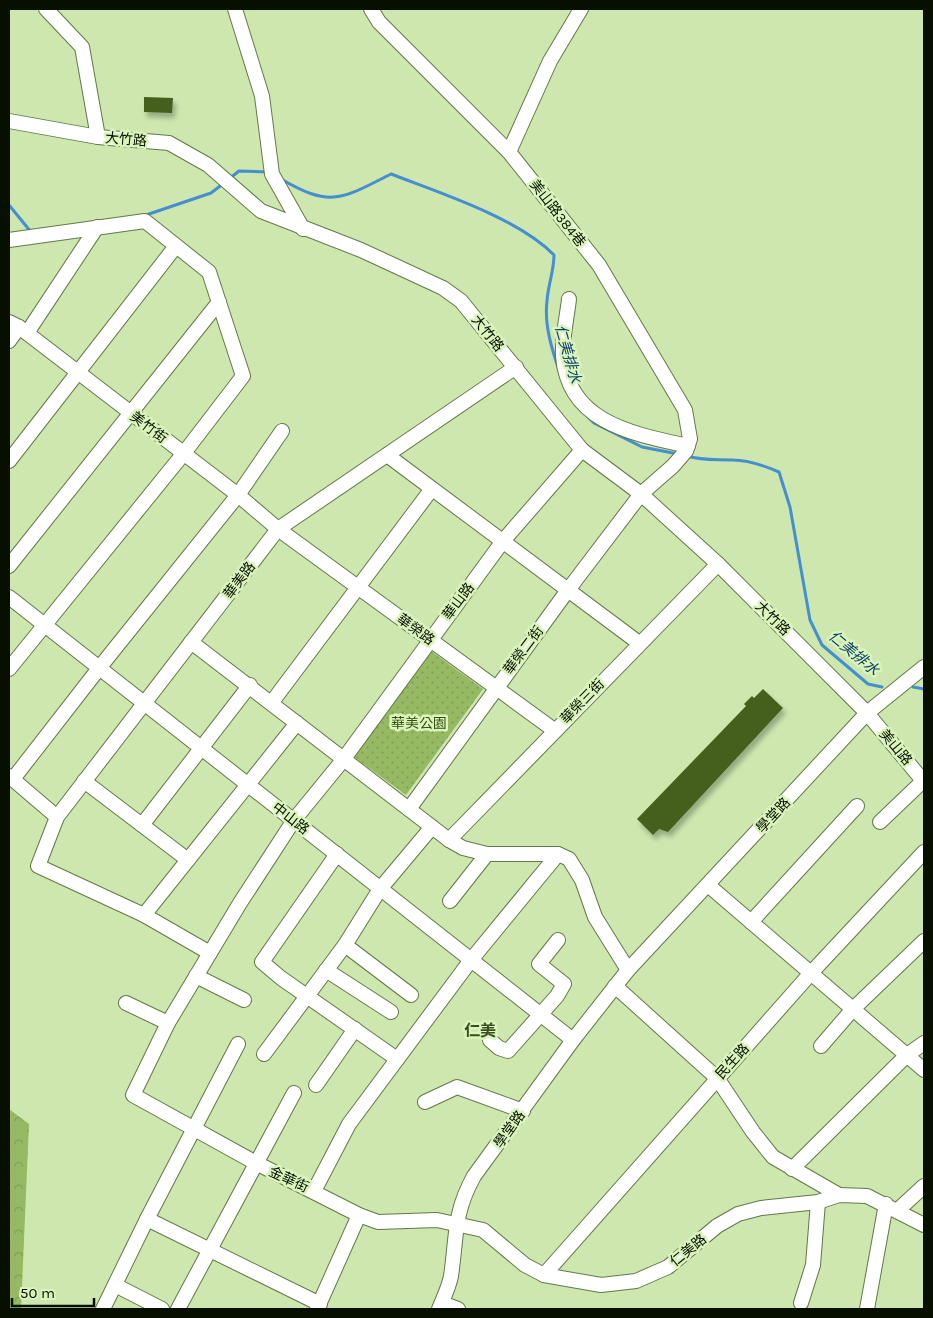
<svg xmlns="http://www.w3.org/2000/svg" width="933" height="1318" font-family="Karla,'Noto Sans TC',sans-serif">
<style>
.green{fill:url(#green-dots)}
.forest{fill:url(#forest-crowns)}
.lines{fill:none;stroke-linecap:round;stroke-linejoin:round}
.stream{stroke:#458ecf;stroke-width:3}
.building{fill:#455f1c;filter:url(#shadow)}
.minor-casing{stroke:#637947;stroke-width:16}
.minor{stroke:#fff;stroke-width:14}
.labels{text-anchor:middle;stroke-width:5;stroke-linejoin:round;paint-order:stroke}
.street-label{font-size:14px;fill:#070f00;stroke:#daf4bc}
.park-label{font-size:14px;fill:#364d0e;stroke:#daf4bc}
.water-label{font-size:15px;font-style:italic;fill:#073f6a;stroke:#daf4bc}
.quarter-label{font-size:16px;font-weight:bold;fill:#3a4f1d;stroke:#daf4bc}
</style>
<defs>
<pattern id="green-dots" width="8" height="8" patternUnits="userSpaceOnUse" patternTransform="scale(1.25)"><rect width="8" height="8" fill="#95ba63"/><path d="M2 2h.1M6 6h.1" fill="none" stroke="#7f9f54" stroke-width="1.8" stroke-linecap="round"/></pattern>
<pattern id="forest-crowns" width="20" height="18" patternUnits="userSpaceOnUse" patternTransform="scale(1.25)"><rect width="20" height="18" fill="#95ba63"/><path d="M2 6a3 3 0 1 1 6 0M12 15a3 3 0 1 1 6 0" fill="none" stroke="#7f9f54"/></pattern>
<filter id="shadow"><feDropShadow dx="3" dy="5" stdDeviation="2.5" flood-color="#0004"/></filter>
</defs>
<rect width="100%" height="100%" fill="#cde7af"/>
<!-- green -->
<path class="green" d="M431 651 483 689 406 795 354 757Z"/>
<!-- forest -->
<path class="forest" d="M9 1109 29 1124 21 1309H9Z"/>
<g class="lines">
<!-- stream -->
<g class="stream">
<path d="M229 179 239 171 267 172"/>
<path d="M281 179C332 209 343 198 391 174 440 193 518 218 554 255 554 271 548 285 547 301 544 325 552 350 560 373"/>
<path d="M9 205 31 232"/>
<path d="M146 215 211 193 224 183"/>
<path d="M565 388 572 400"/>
<path d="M586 415 594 423 642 447 678 454"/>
<path d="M687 456C703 461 717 459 733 460 749 460 765 466 779 472L790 507 810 620 822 645 868 684 882 687"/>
<path d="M913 687 924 689"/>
</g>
</g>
<!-- building -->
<g class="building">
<path d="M144 97 173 98 172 113 144 112Z"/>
<path d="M763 689 783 708 668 832 659 829 653 835 637 819 746 706 744 704 752 696 754 698Z"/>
</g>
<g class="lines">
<defs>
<g id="minor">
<path d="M46 9 82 47 98 137"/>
<path d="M235 9 262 96 272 174 303 229"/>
<path d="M371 9 379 22 509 152 599 265 685 410 690 439 686 451 673 466 641 494 568 590 409 809"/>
<path d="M9 121 98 137 169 143 208 165 261 211 361 250 443 288 461 301 582 450 641 494 718 564 867 713 924 782"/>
<path d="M509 152 550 61 581 9"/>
<path d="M9 240 145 221 209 272 243 376 184 453 9 669"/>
<path d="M569 299C567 317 562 338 563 356 568 423 634 434 688 446"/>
<path d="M9 322 19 327 238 495 278 529 554 730"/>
<path d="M27 333 97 227"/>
<path d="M9 341 19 327"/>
<path d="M582 450 503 541 343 760 294 820 240 903 168 1023 133 1095 256 1163 359 1215 378 1222 437 1220 483 1230 525 1265 544 1275 601 1285 636 1281 668 1267 717 1226 738 1214 761 1208 818 1202 839 1195 867 1196 924 1225"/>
<path d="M387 455 639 643"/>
<path d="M9 461 176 246"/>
<path d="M9 566 219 302"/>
<path d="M9 597 573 1040"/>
<path d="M191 642 449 840 463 848 487 854H558L569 859 582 880 595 917 628 970"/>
<path d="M272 702 431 490"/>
<path d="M9 776 57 817"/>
<path d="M13 779 100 667 238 495 282 431"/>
<path d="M84 781 188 860"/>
<path d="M880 822 923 781"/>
<path d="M142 825 250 685"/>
<path d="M449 840 718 564"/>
<path d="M337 854 262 962 281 978 397 1059"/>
<path d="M708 885 924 1070"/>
<path d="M450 901 487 854"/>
<path d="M144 915 297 723"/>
<path d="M751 922 857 806"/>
<path d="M345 945 411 995"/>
<path d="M210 953 144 915 38 866 57 817 278 529 516 367"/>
<path d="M326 970 391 1012"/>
<path d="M196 976 244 1000"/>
<path d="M615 986 717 1078 753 1132 773 1157 839 1195"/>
<path d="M126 1003 168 1023"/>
<path d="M490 1040 499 1048 508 1051 557 996 564 984 539 964 558 940"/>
<path d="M821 1046 853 1009 924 941"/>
<path d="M264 1054 345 945 380 889 432 827"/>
<path d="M316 1085 355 1029"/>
<path d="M425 1102 457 1087 523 1111"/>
<path d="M792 1169 907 1055 924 1043"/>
<path d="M314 1191 349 1124 471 960 558 854"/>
<path d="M898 1210 924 1186"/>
<path d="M147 1219 320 1304"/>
<path d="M544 1275 811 973 924 852"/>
<path d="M115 1285 162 1309"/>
<path d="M442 1303 458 1309"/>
<path d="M801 1303 813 1265 818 1202"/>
<path d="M103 1309 147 1219 238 1044"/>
<path d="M178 1309 294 1093"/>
<path d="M317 1309 359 1215"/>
<path d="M439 1309C443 1299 449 1287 451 1276 457 1236 453 1214 474 1176L573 1040 628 970 867 713 924 667"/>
<path d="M867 1309 886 1204"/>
</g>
</defs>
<!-- minor casing -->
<use href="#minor" class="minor-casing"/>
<!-- minor -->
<use href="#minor" class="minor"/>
</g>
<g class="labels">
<!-- street labels -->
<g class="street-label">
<text transform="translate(126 139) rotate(5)" y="5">大竹路</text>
<text transform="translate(558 213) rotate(52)" y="5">美山路384巷</text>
<text transform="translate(488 333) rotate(51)" y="5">大竹路</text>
<text transform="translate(149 427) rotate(37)" y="5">美竹街</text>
<text transform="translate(239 580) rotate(-53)" y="5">華美路</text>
<text transform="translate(458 601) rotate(-53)" y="5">華山路</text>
<text transform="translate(773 618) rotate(44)" y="5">大竹路</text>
<text transform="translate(416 629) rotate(36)" y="5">華榮路</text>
<text transform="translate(523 650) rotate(-53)" y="5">華榮二街</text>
<text transform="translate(582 701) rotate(-46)" y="5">華榮三街</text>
<text transform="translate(896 747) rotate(50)" y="5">美山路</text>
<text transform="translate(773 815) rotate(-47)" y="5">學堂路</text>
<text transform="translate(291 818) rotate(38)" y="5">中山路</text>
<text transform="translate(732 1061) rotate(-48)" y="5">民生路</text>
<text transform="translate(509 1129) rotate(-54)" y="5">學堂路</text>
<text transform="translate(289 1179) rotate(25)" y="5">金華街</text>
<text transform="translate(688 1250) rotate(-39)" y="5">仁美路</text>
</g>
<!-- park labels -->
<g class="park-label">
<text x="419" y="728">華美公園</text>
</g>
<!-- water labels -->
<g class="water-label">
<text transform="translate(568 354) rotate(74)" y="5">仁美排水</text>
<text transform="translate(854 653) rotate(40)" y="5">仁美排水</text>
</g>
<!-- quarter labels -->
<g class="quarter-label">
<text x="480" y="1036">仁美</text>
</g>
</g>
<!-- border -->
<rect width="933" height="1318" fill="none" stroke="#070f00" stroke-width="20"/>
<!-- scale -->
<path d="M12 1298v8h82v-8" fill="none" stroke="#070f00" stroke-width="2.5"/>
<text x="20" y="1298" font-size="15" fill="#070f00" stroke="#daf4bc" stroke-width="4" paint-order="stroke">50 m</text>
</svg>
